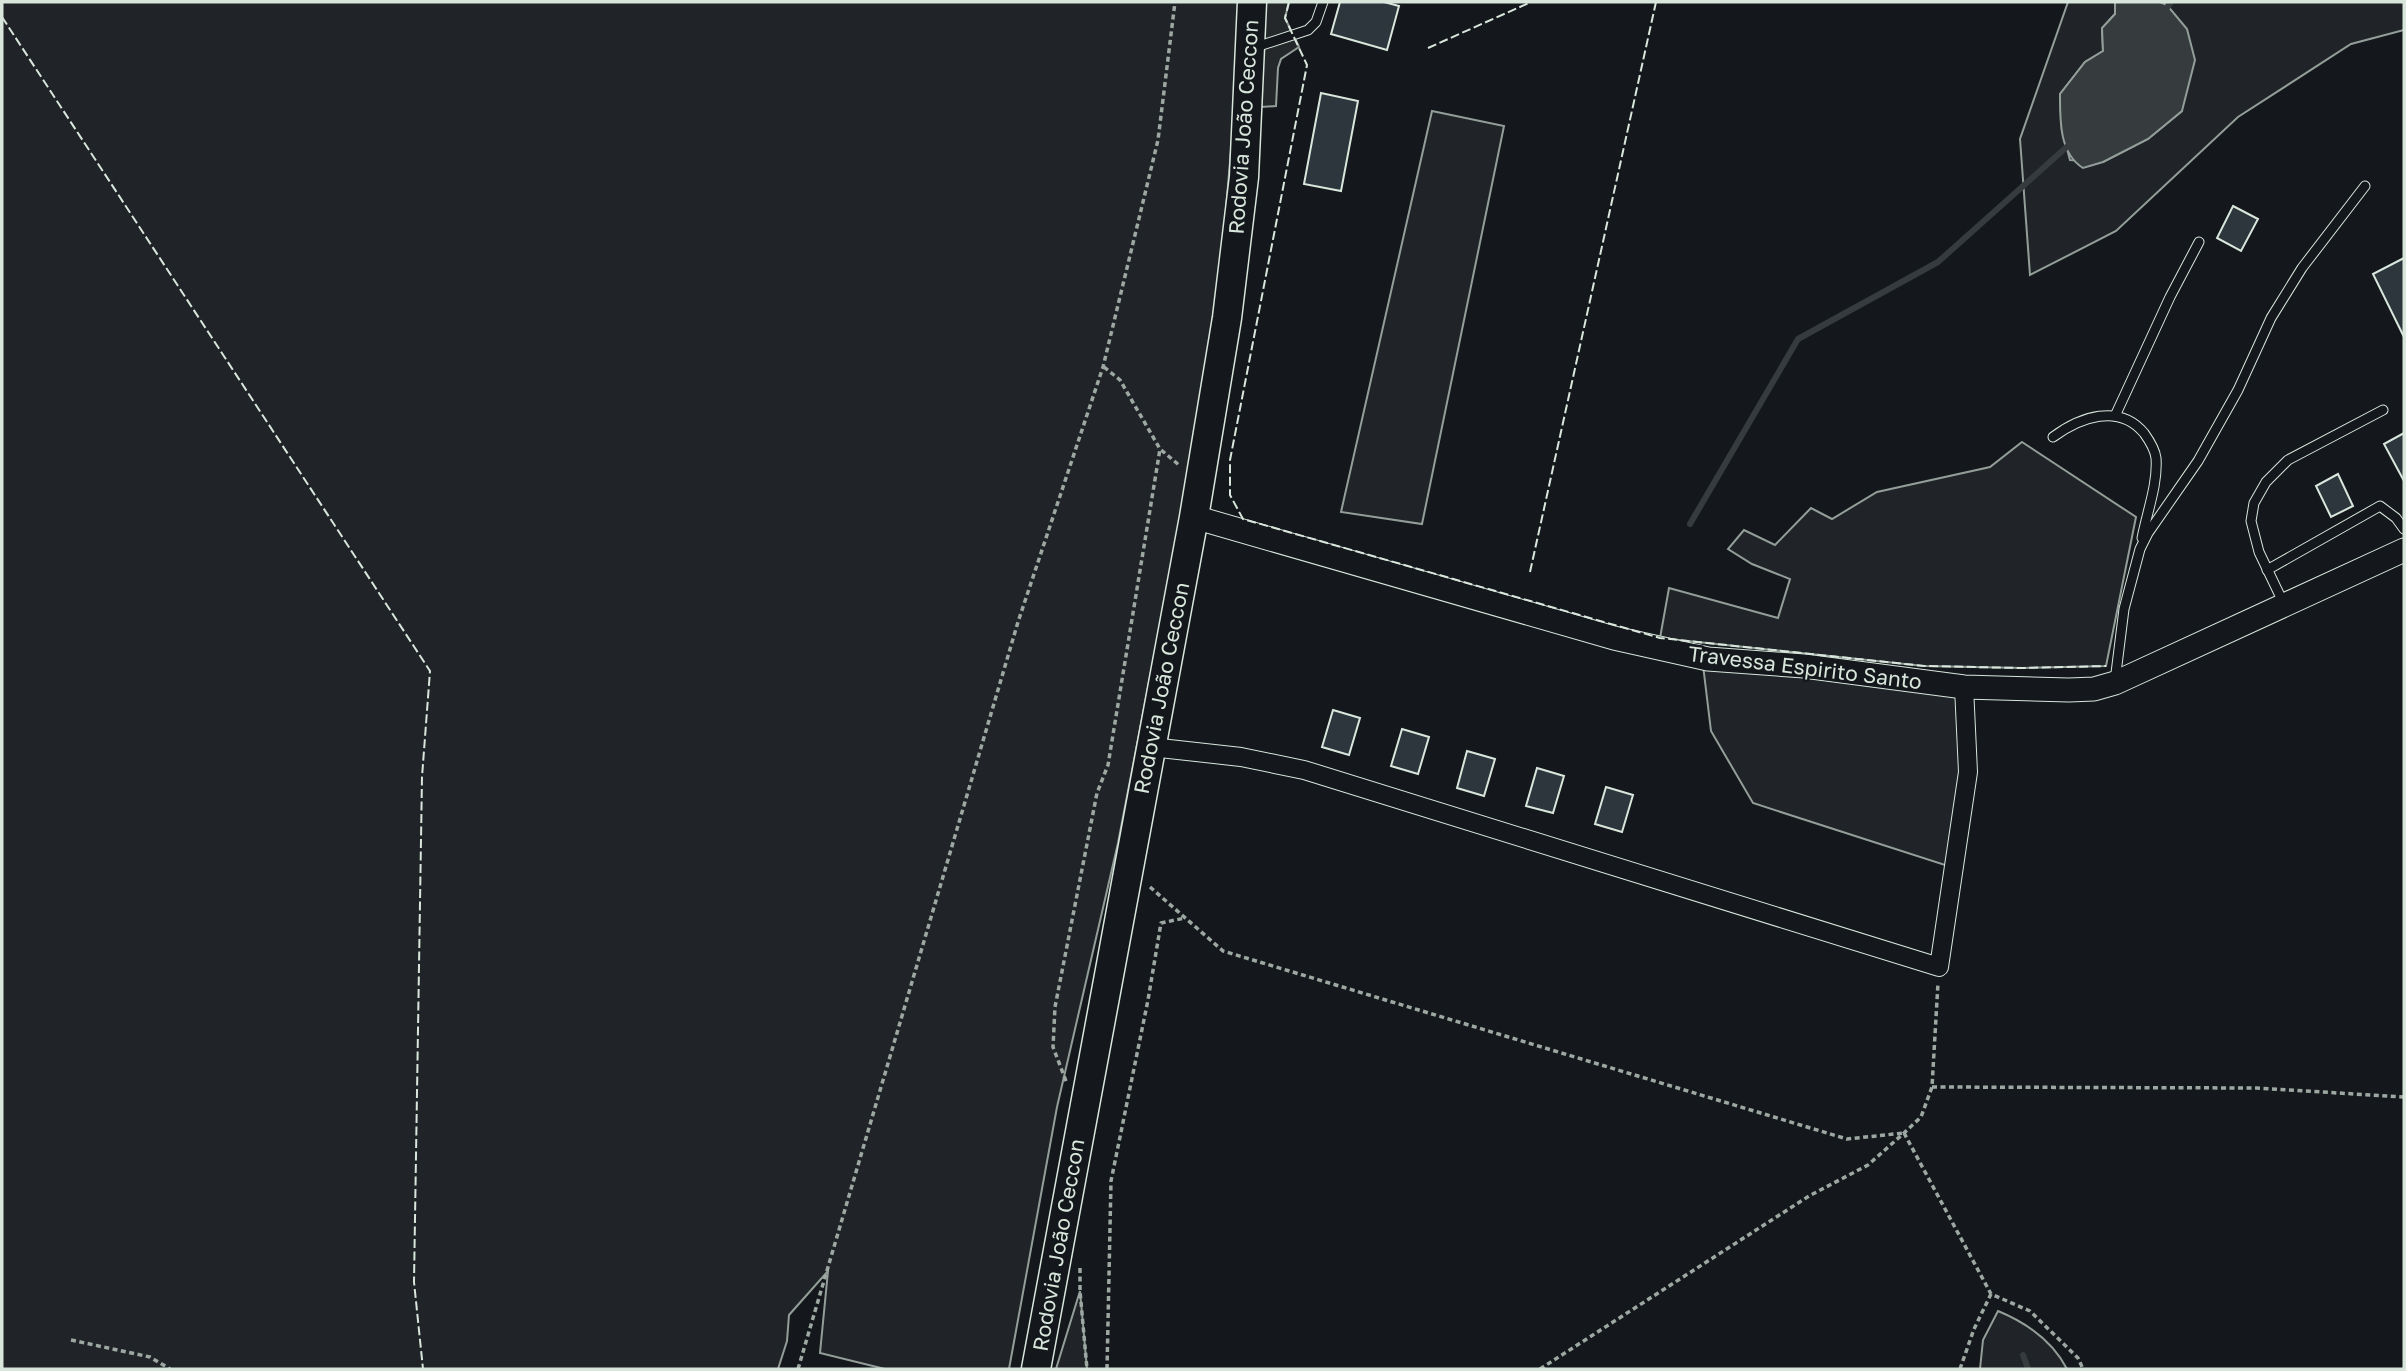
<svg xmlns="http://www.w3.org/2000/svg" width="2406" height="1371" font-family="'Golos Text',sans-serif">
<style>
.green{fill:#202428;stroke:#939e99;stroke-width:2}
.parking{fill:#24282b;stroke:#939e99;stroke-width:2}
.water{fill:#363b3e;stroke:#939e99;stroke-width:2}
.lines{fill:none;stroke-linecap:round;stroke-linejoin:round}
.stream{stroke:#363b3e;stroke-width:6}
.building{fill:#2c363c;stroke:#d8e6dc;stroke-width:2}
.service-casing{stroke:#d8e6dc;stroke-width:11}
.minor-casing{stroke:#d8e6dc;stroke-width:20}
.tertiary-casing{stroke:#d8e6dc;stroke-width:25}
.primary-casing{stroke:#d8e6dc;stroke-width:31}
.path{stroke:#9da8a2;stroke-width:3.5;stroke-dasharray:5 3.5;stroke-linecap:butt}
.service{stroke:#14181c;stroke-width:9}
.minor{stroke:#14181c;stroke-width:18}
.tertiary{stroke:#14181c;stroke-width:23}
.primary{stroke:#14181c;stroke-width:28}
.fence{stroke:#d8e6dc;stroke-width:2;stroke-dasharray:9 3.5;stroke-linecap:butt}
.labels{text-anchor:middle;stroke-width:5;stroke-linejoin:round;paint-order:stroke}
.street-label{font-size:21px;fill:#d8e6dc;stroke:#14181c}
</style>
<rect width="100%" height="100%" fill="#14181c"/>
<!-- green -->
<g class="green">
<path d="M2 2H1240L1237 79 1222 256 1190 470 1118 843 1057 1107 1009 1369H885L820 1353 828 1271 789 1315 787 1341 778 1369H2Z"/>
<path d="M2068 2H2115V14L2102 28 2103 51 2085 62 2060 94 2062 130 2070 160 2103 162 2148 139 2182 111 2167 5 2160 2H2404V30L2351 44 2238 117 2116 231 2030 275 2020 139Z"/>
<path d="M1432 111 1504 126 1422 524 1341 512Z"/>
<path d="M2022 442 2136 517 2106 666 2022 668 1924 666 1660 638 1669 588 1778 618 1790 579 1752 564 1728 549 1744 530 1775 545 1811 508 1832 519 1877 492 1990 467Z"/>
<path d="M1703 665 1958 696 1962 767 1948 866 1753 803 1711 731Z"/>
<path d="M1080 1291 1087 1369H1056Z"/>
<path d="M1998 1311C2027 1323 2052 1340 2067 1369H1980L1983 1340Z"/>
</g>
<!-- parking -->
<path class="parking" d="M1265 2H1289L1285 18 1299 47 1281 59 1278 68 1276 106 1261 107Z"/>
<!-- water -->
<path class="water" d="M2115 2H2160L2167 5 2187 29 2195 60 2182 111 2148 139 2103 162 2083 168C2059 153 2060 120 2060 94L2085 62 2103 51 2102 28 2115 14Z"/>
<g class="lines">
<!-- stream -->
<g class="stream">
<path d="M2164 12 2171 2"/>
<path d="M1690 524 1798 339 1938 262 2070 144"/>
<path d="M2023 1355 2028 1369"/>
</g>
</g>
<!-- building -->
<g class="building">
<path d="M1340 2H1384L1399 6 1387 50 1331 34Z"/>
<path d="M1321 93 1358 101 1341 191 1304 184Z"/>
<path d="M2233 206 2258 219 2241 251 2217 238Z"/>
<path d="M2404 258V337L2373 274Z"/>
<path d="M2404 433V481L2384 444Z"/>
<path d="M2338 474 2353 506 2331 517 2316 486Z"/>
<path d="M1333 710 1360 718 1349 755 1322 747Z"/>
<path d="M1402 729 1429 737 1418 774 1391 766Z"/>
<path d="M1467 751 1495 759 1484 796 1457 788Z"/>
<path d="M1537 768 1564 776 1553 813 1526 806Z"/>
<path d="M1606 787 1633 795 1622 832 1595 824Z"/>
</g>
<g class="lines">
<defs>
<g id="service">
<path d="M1253 48 1308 30 1316 22 1323 2"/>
<path d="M2115 416 2170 297 2199 242"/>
<path d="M2053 437C2080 417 2119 403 2144 433 2149 440 2155 449 2156 458 2158 484 2147 512 2142 538"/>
<path d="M2267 570 2380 506 2396 518 2404 529"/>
<path d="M2284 604 2259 552 2251 521 2254 503 2266 482 2288 460 2383 410"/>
<path d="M2115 681 2124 609 2140 549 2148 533 2198 461 2238 390 2271 318 2302 268 2365 186"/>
</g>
<path id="minor" d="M1151 747 1241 757 1304 770 1939 967 1968 772 1964 687"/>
<path id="tertiary" d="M1194 517 1614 638 1708 659 1804 666 1964 687 2069 690 2094 689 2115 683 2404 550"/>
<path id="primary" d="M1036 1369 1194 517 1227 318 1244 177 1252 2"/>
</defs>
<!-- service casing -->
<use href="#service" class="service-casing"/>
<!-- minor casing -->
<use href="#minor" class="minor-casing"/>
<!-- tertiary casing -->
<use href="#tertiary" class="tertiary-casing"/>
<!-- primary casing -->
<use href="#primary" class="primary-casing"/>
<!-- path -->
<g class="path">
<path d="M1104 367 1120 380 1160 449 1179 465"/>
<path d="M1150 887 1223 951 1847 1139 1904 1133"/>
<path d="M1066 1081 1053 1047 1055 1007 1097 793 1108 765 1160 449"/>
<path d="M1932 1087 2256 1088 2404 1097"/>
<path d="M1904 1133 1991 1294 2030 1311 2078 1358 2083 1369"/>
<path d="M1080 1268V1291L1087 1369"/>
<path d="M71 1340 150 1357 170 1369"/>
<path d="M798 1369 1018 622 1103 367 1158 140 1175 2"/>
<path d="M1107 1369 1111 1181 1148 1000 1161 923 1185 918"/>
<path d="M1540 1369 1809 1196 1868 1165 1904 1133 1921 1117 1932 1087 1938 983"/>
<path d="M1960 1369 1974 1329 1991 1294"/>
</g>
<!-- service -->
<use href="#service" class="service"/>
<!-- minor -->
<use href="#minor" class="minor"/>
<!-- tertiary -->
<use href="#tertiary" class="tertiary"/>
<!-- primary -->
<use href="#primary" class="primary"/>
<!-- fence -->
<g class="fence">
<path d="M1289 2 1285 18 1307 65 1230 460V495L1243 519 1660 638 1924 666 2022 668 2106 666"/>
<path d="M2 17 430 671 422 777 414 1282 423 1369"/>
<path d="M1428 48 1531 2"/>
<path d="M1530 572 1656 2"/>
</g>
</g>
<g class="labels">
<!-- street labels -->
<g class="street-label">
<text transform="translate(1244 127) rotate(-86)" y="7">Rodovia João Ceccon</text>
<text transform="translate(1805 668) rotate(7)" y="7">Travessa Espirito Santo</text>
<text transform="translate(1162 688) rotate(-79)" y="7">Rodovia João Ceccon</text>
<text transform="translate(1059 1245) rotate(-80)" y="7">Rodovia João Ceccon</text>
</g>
</g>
<!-- border -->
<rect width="2406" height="1371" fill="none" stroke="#d8e6dc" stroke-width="7"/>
</svg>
